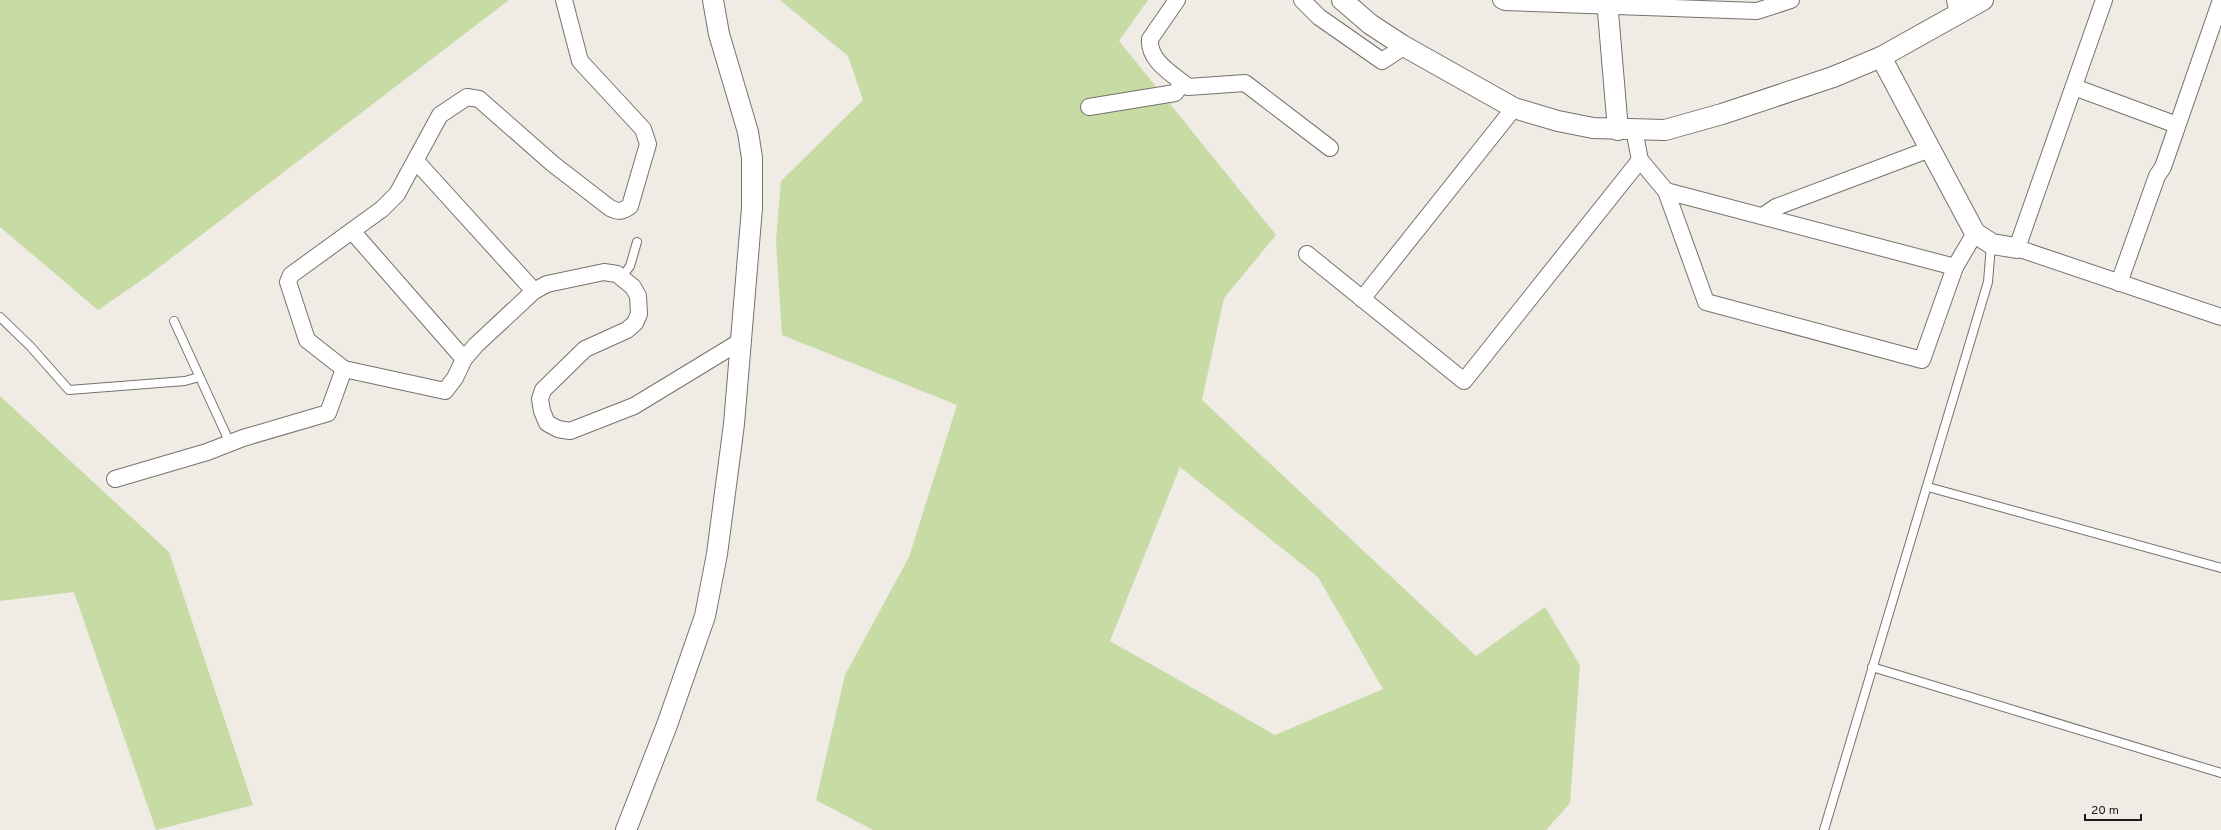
<svg xmlns="http://www.w3.org/2000/svg" width="2221" height="830" font-family="Overpass,sans-serif">
<style>
.green{fill:#c7dba4;fill-rule:evenodd}
.lines{fill:none;stroke-linecap:round;stroke-linejoin:round}
.service-casing{stroke:#76726c;stroke-width:10}
.minor-casing{stroke:#76726c;stroke-width:18}
.tertiary-casing{stroke:#76726c;stroke-width:22}
.service{stroke:#fff;stroke-width:8}
.minor{stroke:#fff;stroke-width:16}
.tertiary{stroke:#fff;stroke-width:20}
</style>
<rect width="100%" height="100%" fill="#f0ebe4"/>
<!-- green -->
<g class="green">
<path d="M0 0H509L149 275 98 310 0 227Z"/>
<path d="M780 0H1148L1119 41 1276 235 1224 298 1202 400 1476 656 1545 607 1580 665 1570 803 1546 830H873L816 800 845 675 909 557 957 405 782 335 776 241 781 181 863 100 848 56ZM1180 467 1318 577 1383 689 1275 735 1110 641Z"/>
<path d="M0 396 169 552 253 805 156 830 74 592 0 601Z"/>
</g>
<g class="lines">
<defs>
<g id="service">
<path d="M622 277 630 266 637 242"/>
<path d="M0 317 30 346 69 390 185 381 199 377"/>
<path d="M174 321 230 443"/>
<path d="M1928 487 2221 568"/>
<path d="M1872 667 2221 773"/>
<path d="M1824 830 1988 282 1991 245"/>
</g>
<g id="minor">
<path d="M564 0 580 61 643 129 648 144 630 206C622 212 618 212 610 208L553 164 479 99 467 97 440 115 397 194 382 209 291 275 288 282 307 340 344 369 445 391 455 378 464 359 476 345 534 291 547 284 604 272 617 274 633 287 638 296 639 314 635 323 627 330 585 349 543 390 540 399 542 411 547 423 558 429 570 431 634 406 741 341"/>
<path d="M1177 0 1150 39C1148 61 1173 74 1188 87L1245 83 1330 148"/>
<path d="M1302 0 1319 17 1382 61 1405 46"/>
<path d="M1501 0 1505 2 1757 11 1791 0"/>
<path d="M1955 0 1958 14"/>
<path d="M2104 0 2017 248 2221 317"/>
<path d="M2074 87 2177 125"/>
<path d="M1089 107 1175 93 1183 83"/>
<path d="M1634 130 1640 160 1666 191 1706 302 1922 360 1955 267 1975 233"/>
<path d="M416 161 534 291"/>
<path d="M1666 191 1955 267"/>
<path d="M1763 216 1776 207 1930 149"/>
<path d="M352 231 464 359"/>
<path d="M1307 254 1464 381 1640 160"/>
<path d="M2119 283 2157 176 2163 167 2221 0"/>
<path d="M1362 299 1514 108"/>
<path d="M115 479 207 452 243 438 328 413 344 369"/>
</g>
<g id="tertiary">
<path d="M1342 0 1370 24 1402 45 1514 108 1558 121 1593 128 1665 130 1722 114 1833 77 1881 57 1983 0"/>
<path d="M1607 0 1618 130"/>
<path d="M1881 57 1975 233 1992 244 2017 248"/>
<path d="M626 830 667 725 705 616 717 554 734 424 752 208V158L748 132 719 34 713 0"/>
</g>
</defs>
<!-- service casing -->
<use href="#service" class="service-casing"/>
<!-- minor casing -->
<use href="#minor" class="minor-casing"/>
<!-- tertiary casing -->
<use href="#tertiary" class="tertiary-casing"/>
<!-- service -->
<use href="#service" class="service"/>
<!-- minor -->
<use href="#minor" class="minor"/>
<!-- tertiary -->
<use href="#tertiary" class="tertiary"/>
</g>
<!-- scale -->
<path d="M2085 814v6h56v-6" fill="none" stroke="#1b1a18" stroke-width="2"/>
<text x="2091" y="814" font-size="12" fill="#1b1a18" stroke="#f0ebe4" stroke-width="3" paint-order="stroke">20 m</text>
</svg>
